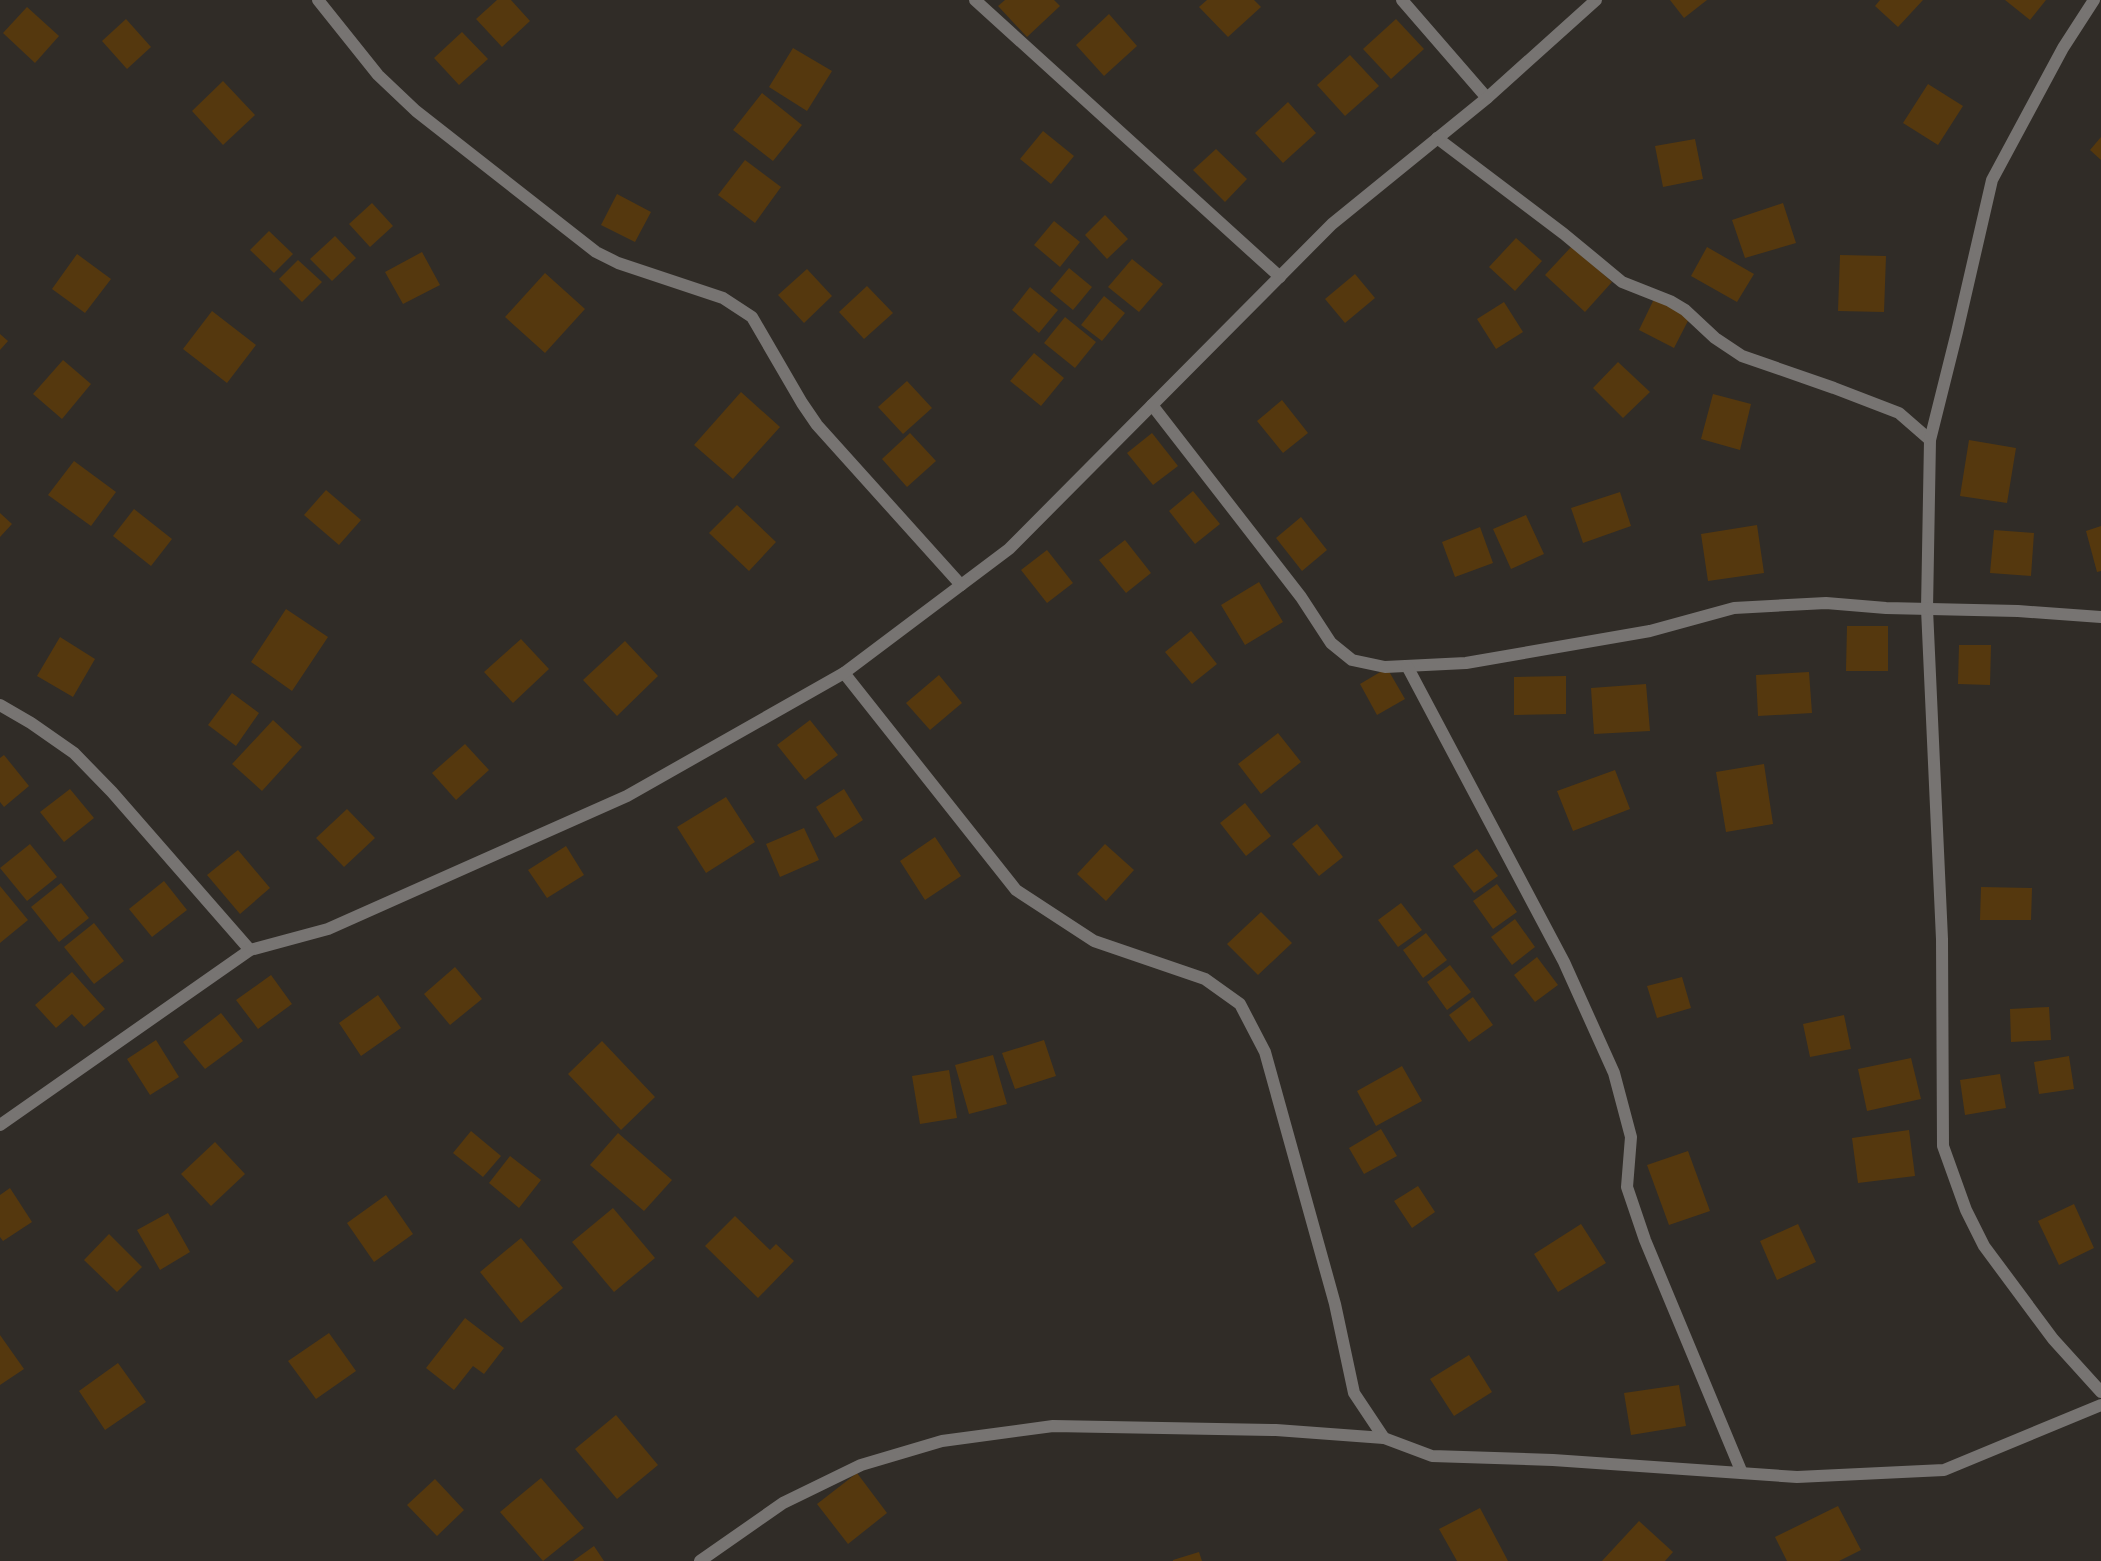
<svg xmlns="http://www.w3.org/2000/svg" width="2101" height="1561" font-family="'DejaVu Sans',sans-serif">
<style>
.building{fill:#55380e}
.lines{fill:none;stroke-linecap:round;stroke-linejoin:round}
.street{stroke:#777472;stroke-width:12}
</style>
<rect width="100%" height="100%" fill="#302c27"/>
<!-- building -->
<g class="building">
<path d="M497 0H511L530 21 502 47 476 19Z"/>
<path d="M1005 0H1054L1060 6 1027 37 998 6Z"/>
<path d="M1207 0H1254L1261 7 1228 37 1199 7Z"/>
<path d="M1670 0H1707L1684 18Z"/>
<path d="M1880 0H1923L1898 27 1875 6Z"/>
<path d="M2005 0H2046L2030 20Z"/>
<path d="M27 7 59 36 35 63 3 33Z"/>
<path d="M1109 14 1137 46 1104 76 1076 45Z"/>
<path d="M126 19 151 47 127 69 102 41Z"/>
<path d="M1396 19 1424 49 1391 79 1363 49Z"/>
<path d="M462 32 488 59 459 85 434 58Z"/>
<path d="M793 48 832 71 807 111 769 87Z"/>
<path d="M1350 55 1379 86 1345 116 1317 85Z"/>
<path d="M223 81 255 115 223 145 192 111Z"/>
<path d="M1928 84 1963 106 1938 145 1903 123Z"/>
<path d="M762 93 802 125 773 161 733 130Z"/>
<path d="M1288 102 1316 133 1283 163 1255 133Z"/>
<path d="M1043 131 1074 156 1051 184 1020 159Z"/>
<path d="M2101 137V160L2090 150Z"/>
<path d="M1695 139 1703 179 1663 187 1655 146Z"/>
<path d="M1216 149 1247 179 1225 202 1193 170Z"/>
<path d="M745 160 781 187 755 223 718 195Z"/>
<path d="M617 194 651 212 635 242 601 225Z"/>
<path d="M372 203 393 226 370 247 349 224Z"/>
<path d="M1783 203 1796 243 1745 258 1732 220Z"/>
<path d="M1105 215 1128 239 1107 259 1085 235Z"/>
<path d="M1054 221 1080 242 1060 267 1034 245Z"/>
<path d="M269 231 293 254 274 273 250 250Z"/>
<path d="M335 236 356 258 332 281 310 259Z"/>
<path d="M1516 238 1542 261 1515 291 1489 267Z"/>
<path d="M1572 246 1612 282 1585 312 1545 275Z"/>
<path d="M1707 247 1754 274 1737 302 1691 276Z"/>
<path d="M422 252 440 285 403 304 385 272Z"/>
<path d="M77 254 111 279 85 313 52 289Z"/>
<path d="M1840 255 1886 256 1884 312 1838 311Z"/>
<path d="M1132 259 1163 284 1139 312 1108 287Z"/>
<path d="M298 260 322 282 302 302 279 279Z"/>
<path d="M1069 268 1092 287 1073 310 1050 291Z"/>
<path d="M807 269 832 296 804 323 778 295Z"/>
<path d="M545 273 585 309 545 353 505 317Z"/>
<path d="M1355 274 1375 298 1345 323 1325 299Z"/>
<path d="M867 286 893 313 864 339 839 312Z"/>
<path d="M1030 287 1058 310 1039 333 1012 310Z"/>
<path d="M1104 296 1125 313 1102 341 1081 325Z"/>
<path d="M1655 297 1691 315 1674 348 1639 330Z"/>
<path d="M1504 302 1523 332 1496 349 1477 319Z"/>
<path d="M212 311 256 345 227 383 183 349Z"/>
<path d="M1065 317 1096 342 1075 368 1044 343Z"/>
<path d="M0 334 8 341 0 350Z"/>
<path d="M1034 353 1064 378 1041 406 1010 381Z"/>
<path d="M63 360 91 384 62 419 33 394Z"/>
<path d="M1618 362 1650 392 1623 418 1593 388Z"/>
<path d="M907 381 932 408 903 434 878 407Z"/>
<path d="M741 392 780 427 733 479 694 445Z"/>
<path d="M1713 394 1751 404 1740 450 1701 439Z"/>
<path d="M1282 400 1308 433 1283 453 1257 421Z"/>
<path d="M910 433 936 461 907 487 882 459Z"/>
<path d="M1152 433 1178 466 1153 485 1127 453Z"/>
<path d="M1969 440 2016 448 2007 503 1960 496Z"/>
<path d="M74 461 116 492 91 526 48 495Z"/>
<path d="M326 490 361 520 339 545 304 515Z"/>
<path d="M1193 491 1220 524 1195 544 1169 511Z"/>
<path d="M1620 492 1631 526 1583 543 1571 508Z"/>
<path d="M737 505 776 542 749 571 709 533Z"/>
<path d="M134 509 172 539 151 566 113 536Z"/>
<path d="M0 513 12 524 0 537Z"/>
<path d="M1526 515 1544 554 1511 569 1493 529Z"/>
<path d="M1301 517 1327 550 1302 571 1276 538Z"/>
<path d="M1757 525 1764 573 1708 581 1701 534Z"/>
<path d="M2101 526V571L2097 572 2086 531Z"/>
<path d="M1480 527 1493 563 1455 577 1442 542Z"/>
<path d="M1994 530 2034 533 2031 576 1990 573Z"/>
<path d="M1125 540 1151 573 1126 593 1099 560Z"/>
<path d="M1047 550 1073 583 1047 603 1021 570Z"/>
<path d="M1259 582 1283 622 1245 645 1221 605Z"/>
<path d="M286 609 328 637 292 691 251 662Z"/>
<path d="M1847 626H1888V671H1846Z"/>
<path d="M1191 631 1217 664 1192 684 1165 652Z"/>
<path d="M60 637 95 659 73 697 37 676Z"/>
<path d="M521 639 549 669 513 703 484 672Z"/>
<path d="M625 641 658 676 617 716 583 680Z"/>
<path d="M1959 645H1991L1990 685 1958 684Z"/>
<path d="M1387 668 1405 699 1377 715 1360 684Z"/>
<path d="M1809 672 1812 713 1758 716 1756 675Z"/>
<path d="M939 675 962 703 930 730 906 703Z"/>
<path d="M1566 676V714L1514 715V677Z"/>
<path d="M1646 684 1650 731 1594 734 1591 688Z"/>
<path d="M232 693 259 713 236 746 208 725Z"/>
<path d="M273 720 302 747 262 791 232 764Z"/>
<path d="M810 720 838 755 805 780 777 745Z"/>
<path d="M1278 733 1301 762 1261 794 1238 764Z"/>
<path d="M465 744 489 770 456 800 432 773Z"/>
<path d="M4 755 29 786 4 807 0 802V758Z"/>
<path d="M1764 764 1773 824 1726 832 1716 772Z"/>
<path d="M1615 770 1630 809 1573 831 1557 791Z"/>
<path d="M70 789 94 818 64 842 40 812Z"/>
<path d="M844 789 863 820 835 838 816 807Z"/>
<path d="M726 797 755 842 706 873 677 827Z"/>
<path d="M1245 803 1271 836 1246 856 1220 823Z"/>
<path d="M347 809 375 838 344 867 316 838Z"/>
<path d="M1317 824 1343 857 1319 876 1292 844Z"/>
<path d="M804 828 819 860 780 877 766 844Z"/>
<path d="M935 837 961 876 925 900 900 861Z"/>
<path d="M30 844 57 877 27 901 0 868Z"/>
<path d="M1105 844 1134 870 1106 901 1077 874Z"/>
<path d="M566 846 584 875 547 898 528 870Z"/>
<path d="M1477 849 1498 876 1474 893 1453 866Z"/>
<path d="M238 850 270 888 240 914 207 875Z"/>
<path d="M164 881 187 910 152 937 129 909Z"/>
<path d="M61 883 89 918 59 942 31 907Z"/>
<path d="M1497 884 1517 912 1493 929 1473 901Z"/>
<path d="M0 886 28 920 0 943Z"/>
<path d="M1981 887 2032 888 2031 920H1980Z"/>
<path d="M1401 903 1422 930 1398 947 1378 920Z"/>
<path d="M1261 912 1292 943 1258 975 1227 944Z"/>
<path d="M1515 919 1535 947 1512 965 1491 937Z"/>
<path d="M94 923 124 961 94 984 64 947Z"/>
<path d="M1426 933 1447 960 1423 978 1403 950Z"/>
<path d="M1537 957 1558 985 1535 1002 1514 975Z"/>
<path d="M1450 965 1471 992 1447 1010 1427 982Z"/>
<path d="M455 967 482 999 450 1025 424 994Z"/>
<path d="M72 972 105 1009 84 1027 72 1014 56 1028 35 1005Z"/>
<path d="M271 975 292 1004 258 1029 236 1000Z"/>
<path d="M1682 977 1691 1008 1657 1018 1647 986Z"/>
<path d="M378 995 401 1028 361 1056 339 1023Z"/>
<path d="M1473 997 1493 1025 1469 1042 1449 1015Z"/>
<path d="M2049 1007 2051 1040 2011 1042 2010 1009Z"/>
<path d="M221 1013 243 1041 205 1069 183 1042Z"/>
<path d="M1844 1015 1851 1049 1810 1057 1803 1024Z"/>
<path d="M156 1040 179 1077 150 1095 127 1059Z"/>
<path d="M1044 1040 1056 1076 1015 1089 1002 1053Z"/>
<path d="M602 1041 655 1097 621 1130 568 1074Z"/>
<path d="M993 1055 1007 1104 969 1114 955 1065Z"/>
<path d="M2069 1056 2074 1089 2039 1094 2034 1062Z"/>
<path d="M1911 1058 1921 1099 1867 1111 1858 1069Z"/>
<path d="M1402 1066 1422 1101 1376 1126 1357 1091Z"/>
<path d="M949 1070 957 1118 920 1124 912 1076Z"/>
<path d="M2000 1074 2006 1108 1965 1115 1960 1080Z"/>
<path d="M1381 1129 1397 1156 1364 1174 1349 1148Z"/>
<path d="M1909 1130 1915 1176 1858 1183 1852 1138Z"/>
<path d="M471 1131 501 1156 483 1177 453 1153Z"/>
<path d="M618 1133 672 1180 644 1211 590 1165Z"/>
<path d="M215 1142 245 1174 211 1206 181 1174Z"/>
<path d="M1688 1151 1710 1211 1669 1225 1647 1165Z"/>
<path d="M510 1156 541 1180 519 1208 489 1183Z"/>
<path d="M1418 1186 1435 1212 1412 1228 1394 1201Z"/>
<path d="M10 1188 32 1222 3 1241 0 1237V1195Z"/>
<path d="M386 1195 413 1234 374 1262 347 1223Z"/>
<path d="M2074 1204 2094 1248 2059 1265 2038 1221Z"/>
<path d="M613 1208 655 1258 614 1292 572 1242Z"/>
<path d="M168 1213 190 1252 160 1270 137 1230Z"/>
<path d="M735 1216 770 1250 776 1244 794 1261 758 1298 705 1246Z"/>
<path d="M1581 1224 1606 1263 1558 1292 1534 1254Z"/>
<path d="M1798 1224 1816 1262 1777 1280 1760 1241Z"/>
<path d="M109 1234 142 1267 117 1292 84 1260Z"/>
<path d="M521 1238 563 1288 521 1323 480 1272Z"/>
<path d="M465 1318 504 1348 484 1374 473 1366 454 1390 426 1368Z"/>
<path d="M329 1333 356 1371 316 1399 288 1361Z"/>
<path d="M0 1335 24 1369 0 1385Z"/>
<path d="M1469 1355 1492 1392 1454 1416 1430 1379Z"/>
<path d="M118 1363 146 1402 105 1430 79 1391Z"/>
<path d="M1679 1385 1686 1426 1631 1435 1624 1393Z"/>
<path d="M616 1415 658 1465 617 1499 575 1449Z"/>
<path d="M857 1473 887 1513 848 1544 817 1504Z"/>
<path d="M541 1478 584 1528 543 1561 500 1512Z"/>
<path d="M435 1479 464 1510 437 1536 407 1505Z"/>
<path d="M1838 1506 1861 1550 1839 1561H1787L1775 1537Z"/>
<path d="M1480 1508 1508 1561H1457L1439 1529Z"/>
<path d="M1639 1521 1673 1552 1665 1561H1602Z"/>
<path d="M594 1546 604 1561H573Z"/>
<path d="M1199 1552 1202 1561H1173V1560Z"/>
</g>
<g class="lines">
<!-- street -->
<g class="street">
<path d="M318 0 378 75 416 111 596 252 618 263 723 298 752 317 802 403 817 425 961 585"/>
<path d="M975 0 1280 277"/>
<path d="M1402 0 1487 98"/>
<path d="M1437 138 1564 234 1622 282 1670 301 1685 310 1715 338 1742 356 1834 388 1899 413 1930 440 1927 609 1942 939 1943 1146 1966 1210 1984 1246 2053 1339 2101 1392"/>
<path d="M1152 405 1301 597 1331 643 1352 660 1385 667 1466 663 1650 631 1734 608 1826 603 1886 608 2018 611 2101 617"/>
<path d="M1930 440 1957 332 1992 180 2063 48 2094 0"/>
<path d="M1407 666 1564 962 1614 1073 1631 1137 1627 1187 1645 1240 1742 1473"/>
<path d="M844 673 1016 890 1094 941 1205 979 1240 1004 1265 1052 1335 1304 1354 1393 1384 1438 1432 1456 1553 1460 1797 1477 1944 1470 2101 1405"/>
<path d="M0 705 31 723 74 753 112 792 250 950"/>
<path d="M0 1125 250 950 328 929 627 796 844 673 1009 549 1332 224 1487 98 1596 0"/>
<path d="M700 1561 783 1503 861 1465 942 1441 1053 1426 1276 1430 1384 1438"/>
</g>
</g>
</svg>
